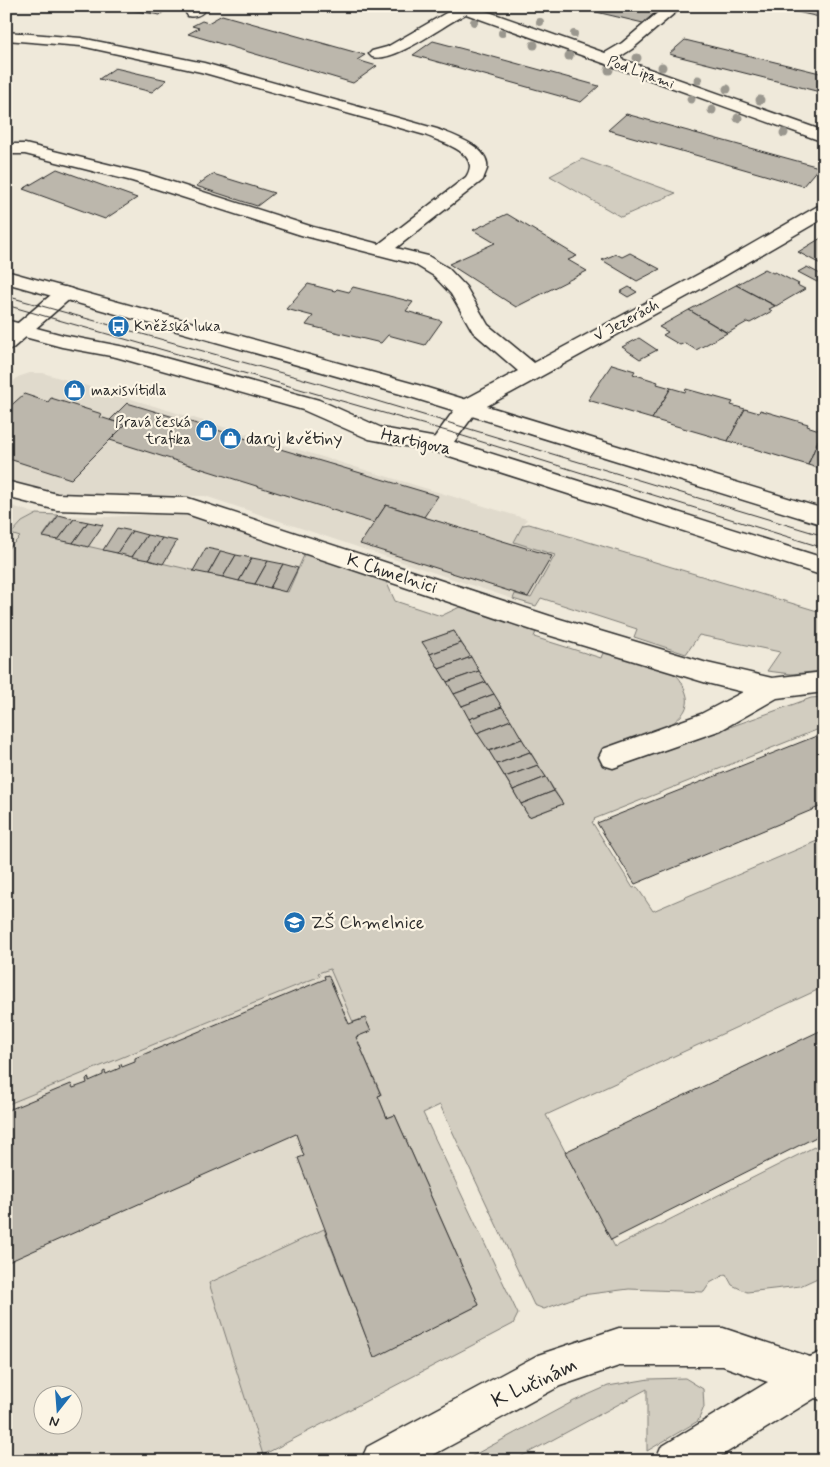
<svg xmlns="http://www.w3.org/2000/svg" width="830" height="1467" font-family="Mynerve,sans-serif">
<style>
.built{fill:#e0dacc;fill-rule:evenodd}
.green{fill:#d2cdc0;stroke:#7e7c76;fill-rule:evenodd}
.building{fill:#bcb7ac;stroke:#2b2b2b}
.lines{fill:none;stroke-linecap:round;stroke-linejoin:round}
.minor-casing{stroke:#2b2b2b;stroke-width:3}
.major-casing{stroke:#2b2b2b;stroke-width:3}
.minor{fill:#fcf5e5;fill-rule:evenodd}
.major{fill:#fcf5e5;fill-rule:evenodd}
.tram{stroke:#2b2b2b;stroke-width:1}
.tree{fill:#9a978e}
.labels{text-anchor:middle;stroke-width:4.5;stroke-linejoin:round;paint-order:stroke}
.far-street-label{font-size:15px;fill:#2b2b2b;stroke:#fcf5e5}
.far-poi-label{font-size:15px;fill:#2b2b2b;stroke:#fcf5e5;text-anchor:start}
.poi-label{font-size:18px;fill:#2b2b2b;stroke:#fcf5e5;text-anchor:start}
.street-label{font-size:18px;fill:#2b2b2b;stroke:#fcf5e5}
.near-street-label{font-size:21px;fill:#2b2b2b;stroke:#fcf5e5}
</style>
<rect width="100%" height="100%" fill="#efe9da"/>
<filter id="ink" filterUnits="userSpaceOnUse"><feTurbulence type="fractalNoise" baseFrequency=".02" numOctaves="2"/><feDisplacementMap in="SourceGraphic" scale="10" xChannelSelector="R" yChannelSelector="G"/><feConvolveMatrix kernelMatrix="1 2 1 2 8 2 1 2 1" color-interpolation-filters="sRGB"/></filter>
<g filter="url(#ink)">
<!-- built -->
<g class="built">
<path d="M30 373H43L131 399 527 519 514 542 556 555 531 599 515 594 513 599 205 496 72 497 55 496 6 480V389L18 377Z"/>
<path d="M6 504 37 514 22 522 11 534 42 536 58 515 108 517 155 514 190 516 305 553 299 569 453 620 572 809 431 1109 399 1124 492 1334 252 1461H6ZM42 1394H72V1424H42Z"/>
</g>
<!-- green -->
<g class="green">
<path d="M582 159 676 193 621 217 550 176Z"/>
<path d="M37 514 58 515 43 536 288 592 305 553 385 579 395 601 441 616 464 605 537 629 534 637 601 658 604 650C624 657 657 664 674 674 681 678 683 685 686 693 698 727 628 741 606 749L618 767 811 698 824 697V727L594 819 595 820 592 822 633 888 637 887 653 911 824 838V987L546 1115 615 1247 824 1142V1275L800 1286 747 1292 732 1285 726 1274 710 1283 704 1292 629 1289 582 1295 544 1309 534 1305 440 1105 423 1113 518 1314 513 1324 263 1455 209 1283 324 1229 374 1357 479 1305 395 1115 387 1118 378 1096 381 1094 356 1037 370 1031V1029L365 1018 353 1022 330 969 318 973 320 976 6 1105V551L20 537 11 534 22 522ZM454 631 563 804 529 817 423 642Z"/>
<path d="M529 524 824 613V671L791 674 767 671 780 652 699 635 686 654 634 637 637 629 541 598 536 606 513 599 515 594 531 598 555 555 514 542 523 525Z"/>
<path d="M685 1378 703 1389 704 1407 698 1421 647 1451V1389L513 1461H463L574 1401 608 1386 649 1379Z"/>
</g>
<!-- building -->
<g class="building">
<path d="M108 6H170L160 15Z"/>
<path d="M571 6H636L657 11 643 23Z"/>
<path d="M791 6H824V18L788 10Z"/>
<path d="M222 15 365 55 357 60 377 66 353 83 188 34 199 28 192 26 202 21 208 23Z"/>
<path d="M685 40 824 74V93L669 54Z"/>
<path d="M433 41 486 55 599 86 581 102 413 55Z"/>
<path d="M115 68 167 80 152 92 99 79Z"/>
<path d="M626 114 819 167 803 186 608 130Z"/>
<path d="M57 169 137 198 105 219 23 189Z"/>
<path d="M213 174 274 193 257 206 196 186Z"/>
<path d="M507 214 577 256 568 260 587 271 516 307 449 264 495 243 473 230Z"/>
<path d="M821 238 824 239V266L798 252Z"/>
<path d="M630 253 660 269 637 281 602 260 616 254 622 257Z"/>
<path d="M807 267 824 276V278L817 282 798 272Z"/>
<path d="M765 269 773 273 775 272 799 284 797 285 805 289 776 306 736 285Z"/>
<path d="M308 284 335 291 337 289 349 292 353 287 413 302 406 311 442 321 425 345 388 335 381 343 306 325 313 316 286 309Z"/>
<path d="M736 285 775 306 769 309 772 311 750 323 747 322 728 333 689 310Z"/>
<path d="M629 287 637 292 628 297 620 292Z"/>
<path d="M689 310 727 333 696 350 685 343 680 345 663 335 668 332 659 327Z"/>
<path d="M639 338 657 350 640 359 622 347Z"/>
<path d="M612 364 635 371 633 374 658 382 657 384 671 388 652 419 588 400Z"/>
<path d="M671 388 685 392 686 389 733 402 731 405 745 409 728 441 652 419Z"/>
<path d="M24 394 48 402 51 398 102 414 100 417 125 425 71 479 6 458V410Z"/>
<path d="M127 403 317 460 438 496 424 517 386 505 374 523 110 440 125 425 110 420Z"/>
<path d="M745 409 759 413 760 410 808 424 807 426 822 431 808 465 728 441Z"/>
<path d="M822 431H824V470L808 465Z"/>
<path d="M386 505 424 517 552 556 528 597 360 544Z"/>
<path d="M59 515 74 519 58 540 43 537Z"/>
<path d="M74 519 88 522 73 543 58 540Z"/>
<path d="M88 522 103 525 88 547 73 543Z"/>
<path d="M117 528 132 531 117 553 103 550Z"/>
<path d="M132 531 147 535 132 557 117 553Z"/>
<path d="M147 535 162 538 148 560 132 557Z"/>
<path d="M162 538 177 541 163 564 148 560Z"/>
<path d="M206 548 221 551 208 574 193 571Z"/>
<path d="M221 551 236 555 223 577 208 574Z"/>
<path d="M236 555 252 558 239 581 223 577Z"/>
<path d="M252 558 268 561 255 584 239 581Z"/>
<path d="M268 561 283 564 270 588 255 584Z"/>
<path d="M283 564 298 568 286 592 270 588Z"/>
<path d="M454 631 461 643 430 654 422 642Z"/>
<path d="M461 643 471 657 439 669 430 654Z"/>
<path d="M471 657 479 671 447 682 439 669Z"/>
<path d="M479 671 486 682 454 694 447 682Z"/>
<path d="M486 682 494 694 462 706 454 694Z"/>
<path d="M494 694 502 707 469 719 462 706Z"/>
<path d="M502 707 511 720 477 733 469 719Z"/>
<path d="M511 720 522 739 489 751 477 733Z"/>
<path d="M824 733V805L635 884 597 823Z"/>
<path d="M522 739 530 752 497 764 489 751Z"/>
<path d="M530 752 538 765 505 777 497 764Z"/>
<path d="M538 765 546 777 513 790 505 777Z"/>
<path d="M546 777 554 791 521 804 513 790Z"/>
<path d="M554 791 563 804 529 817 521 804Z"/>
<path d="M328 975 349 1024 365 1018 370 1029 371 1031 356 1037 381 1095 378 1096 387 1118 395 1115 479 1305 374 1358 298 1158 304 1156 296 1134 6 1263V1111L71 1084 73 1088 87 1083 86 1079 89 1078V1081L103 1075V1072L105 1071 106 1074 120 1068 119 1065 121 1064 122 1067 135 1062V1058L325 979 324 976Z"/>
<path d="M824 1029V1133L611 1240 565 1152Z"/>
</g>
<g class="lines">
<defs>
<g id="minor">
<path d="M192 6H208C203 14 197 18 188 16L186 13Z"/>
<path d="M451 6H472L605 53 622 43 662 9 658 6H678L679 8 677 11 632 49 618 58 824 131V142L466 14C443 25 395 63 372 57L369 54 372 51 387 47 453 9Z"/>
<path d="M6 32 81 38 204 63 437 129C452 135 491 147 487 169 486 172 484 176 483 180L396 248 428 256 448 268 466 287 488 325 534 363 712 267 818 206 824 205V218L726 275 476 412 448 450 440 452 432 450 429 445 460 402 518 371 473 332 451 294 434 276 414 264 301 235 132 181 25 154H6V144H25L144 173 313 227 379 244 466 177C468 174 470 169 470 166 469 149 438 141 425 135L201 72 81 46 6 40Z"/>
<path d="M65 287 72 289 75 293 72 297 13 348 6 350V333L58 289Z"/>
<path d="M6 481 57 494 188 498 550 616 707 663 772 678 824 672V692L777 698 721 730 613 768 603 765 599 757 603 749 701 714 743 692 707 683 535 631 187 514 57 510 6 497Z"/>
<path d="M619 1328H723L810 1357 824 1351V1401L815 1398 713 1461H655L661 1447 768 1382 723 1366H619L560 1386 422 1461H361L367 1447 538 1355Z"/>
</g>
<g id="major">
<path d="M6 271 418 385 824 509V525L404 395 6 283Z"/>
<path d="M6 320 63 335 125 347 319 400 382 428 448 440 824 558V576L437 452 369 439 303 410 116 357 62 347 6 332Z"/>
</g>
</defs>
<!-- minor casing -->
<use href="#minor" class="minor-casing"/>
<!-- major casing -->
<use href="#major" class="major-casing"/>
<!-- minor -->
<use href="#minor" class="minor"/>
<!-- major -->
<use href="#major" class="major"/>
<!-- tram -->
<g class="tram">
<path d="M6 296 314 382 824 536"/>
<path d="M6 305 450 432 824 548"/>
</g>
</g>
<!-- trees -->
<g class="tree">
<circle cx="474" cy="22" r="4"/>
<circle cx="540" cy="22" r="4"/>
<circle cx="502" cy="33" r="4"/>
<circle cx="574" cy="34" r="4"/>
<circle cx="534" cy="45" r="4.5"/>
<circle cx="569" cy="56" r="4.5"/>
<circle cx="637" cy="58" r="4.5"/>
<circle cx="662" cy="67" r="4.5"/>
<circle cx="609" cy="70" r="4.5"/>
<circle cx="698" cy="80" r="4.5"/>
<circle cx="727" cy="89" r="4.5"/>
<circle cx="691" cy="99" r="4.5"/>
<circle cx="760" cy="100" r="4.5"/>
<circle cx="712" cy="110" r="4.5"/>
<circle cx="738" cy="118" r="4.5"/>
<circle cx="784" cy="133" r="4.5"/>
</g>
</g>
<!-- icons -->
<defs>
<symbol id="bus-disc" viewBox="-11 -11 22 22"><circle r="9.5" fill="#1f6fb2" stroke="#fcf5e5"/><path d="M-5-6H5V4H4V6H2V4H-2V6H-4V4H-5ZM-3.5-4V0h7V-4ZM-3.5 1.2v1.5H-2V1.2ZM2 1.2v1.5H3.5V1.2Z" fill="#fff"/></symbol>
<symbol id="shop-disc" viewBox="-11 -11 22 22"><circle r="9.5" fill="#1f6fb2" stroke="#fcf5e5"/><path d="M-5-2.5h2.3a2.7 3.5 0 0 1 5.4 0H5L5.5 6h-11ZM-1.5-2.5h3a1.5 2.3 0 0 0-3 0Z" fill="#fff"/></symbol>
<symbol id="school-disc" viewBox="-11 -11 22 22"><circle r="9.5" fill="#1f6fb2" stroke="#fcf5e5"/><path d="M0-5L7-2L0 1L-7-2ZM-4 1L0 2.5L4 1V4Q0 6-4 4Z" fill="#fff"/></symbol>
</defs>
<g fill-rule="evenodd">
<use href="#bus-disc" x="106" y="314" width="25" height="25"/>
<use href="#shop-disc" x="62" y="378" width="25" height="25"/>
<use href="#shop-disc" x="194" y="418" width="25" height="25"/>
<use href="#shop-disc" x="218" y="426" width="25" height="25"/>
<use href="#school-disc" x="282" y="910" width="25" height="25"/>
</g>
<g class="labels">
<!-- far-street labels -->
<g class="far-street-label">
<text transform="translate(641 72) rotate(20)" y="5">Pod Lipami</text>
<text transform="translate(626 320) rotate(-28)" y="5">V Jezerách</text>
</g>
<!-- far-poi labels -->
<g class="far-poi-label">
<text x="134" y="331">Kněžská luka</text>
<text x="91" y="395">maxisvítidla</text>
<text x="191" y="427" text-anchor="end">Pravá česká<tspan x="191" dy="17">trafika</tspan></text>
</g>
<!-- poi labels -->
<g class="poi-label">
<text x="246" y="444">daruj květiny</text>
<text x="311" y="928">ZŠ Chmelnice</text>
</g>
<!-- street labels -->
<g class="street-label">
<text transform="translate(416 441) rotate(12)" y="6">Hartigova</text>
<text transform="translate(392 573) rotate(18)" y="6">K Chmelnici</text>
</g>
<!-- near-street labels -->
<g class="near-street-label">
<text transform="translate(534 1382) rotate(-25)" y="7">K Lučinám</text>
</g>
</g>
<!-- margin -->
<rect width="830" height="1467" fill="none" stroke="#fcf5e5" stroke-width="25"/>
<rect x="12" y="12" width="805" height="1442" fill="none" stroke="#2b2b2b" stroke-width="2" filter="url(#ink)"/>
<!-- north arrow -->
<g transform="translate(58 1410) rotate(197)"><circle r="24" fill="#fcf5e5" stroke="#a8a49b"/>
<path d="M0-4L9 19L0 12L-9 19Z" fill="#1f6fb2"/>
<text y="-8" font-size="14" font-weight="bold" text-anchor="middle" fill="#2b2b2b">N</text>
</g>
</svg>
